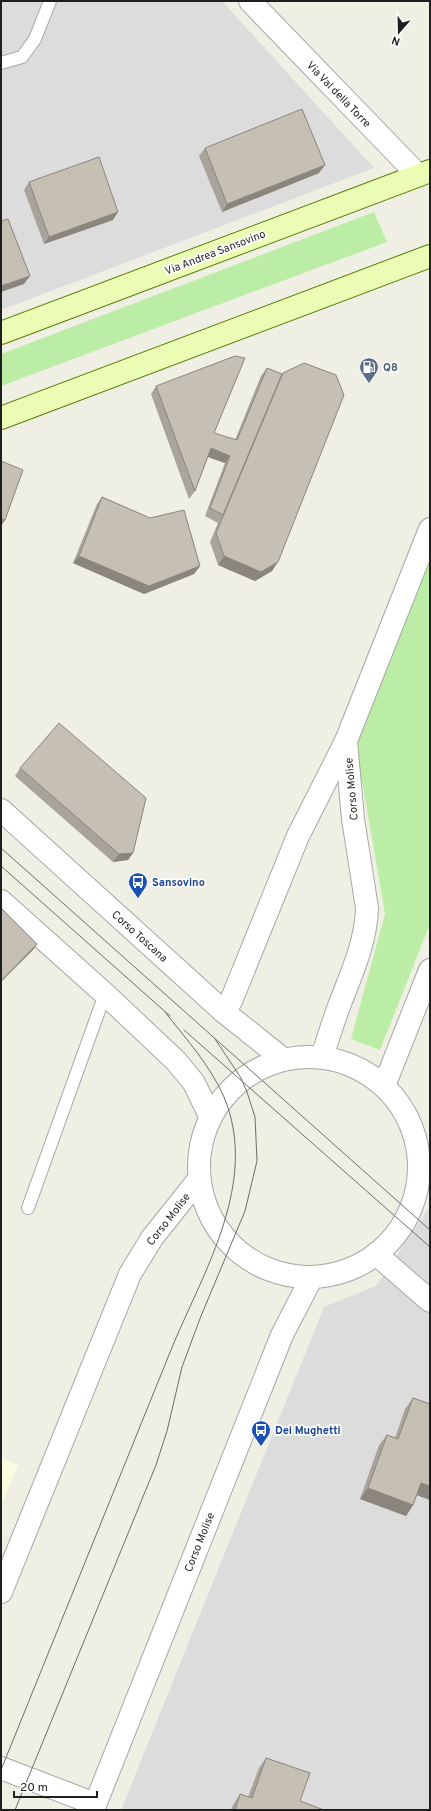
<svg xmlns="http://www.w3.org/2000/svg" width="431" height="1811" font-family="Overpass,sans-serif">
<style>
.residential{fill:#dddcdc}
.education{fill:#f8ffdf}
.grass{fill:#bbeda7}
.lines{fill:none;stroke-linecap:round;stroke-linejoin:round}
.service-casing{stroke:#a6a6a6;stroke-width:14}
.minor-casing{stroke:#a6a6a6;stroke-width:24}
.tertiary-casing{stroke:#a6a6a6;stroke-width:24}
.secondary-casing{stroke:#557c00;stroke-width:24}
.service{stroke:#fff;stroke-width:12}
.minor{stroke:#fff;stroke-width:22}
.tertiary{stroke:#fff;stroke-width:22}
.secondary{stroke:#ebfdb5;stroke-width:22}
.tram{stroke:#6d6d6d;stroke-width:1}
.wall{fill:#a9a49b}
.shaded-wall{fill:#8a867e}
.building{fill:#c5bfb4;stroke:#8a867e}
.labels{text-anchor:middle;stroke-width:3.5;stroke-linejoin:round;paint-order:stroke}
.street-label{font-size:11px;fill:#1f1f1f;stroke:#fff}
.service-label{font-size:11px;font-weight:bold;fill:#4e5e75;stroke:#fff;text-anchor:start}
.transit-label{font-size:11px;font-weight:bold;fill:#164399;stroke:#fff;text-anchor:start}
</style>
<rect width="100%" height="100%" fill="#f0efe4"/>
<!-- residential -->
<g class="residential">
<path d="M1 1H222L374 168 1 310Z"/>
<path d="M430 1206V1810H121L324 1307 376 1286Z"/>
</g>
<!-- education -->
<path class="education" d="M1 1458 18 1465 1 1505Z"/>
<!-- grass -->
<g class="grass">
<path d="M374 212 387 242 1 386V354Z"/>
<path d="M430 561V924L380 1050 351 1039 385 914 356 746Z"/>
</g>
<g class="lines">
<defs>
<g id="service">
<path d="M1 63 22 57 35 39 50 1"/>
<path d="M28 1208 105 994"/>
</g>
<path id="minor" d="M250 1 418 175"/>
<g id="tertiary">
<path d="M1 810 224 1012 283 1059"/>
<path d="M1 901 105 994 176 1061 194 1083 210 1116"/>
<path d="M224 1012 231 1001 298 836 346 741"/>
<circle cx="309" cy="1167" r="110"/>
<path d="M322 1057C328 1038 334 1019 341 1001 353 970 366 941 367 908L353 819 346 741 430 529"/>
<path d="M384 1086 430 970"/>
<path d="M376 1254 430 1301"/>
<path d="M1 1592 130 1274 152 1238 199 1179"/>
<path d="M1 1768 95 1804"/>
<path d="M93 1810 282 1335 312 1277"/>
</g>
<g id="secondary">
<path d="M1 333 430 171"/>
<path d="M1 418 430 256"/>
</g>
</defs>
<!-- service casing -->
<use href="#service" class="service-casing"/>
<!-- minor casing -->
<use href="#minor" class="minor-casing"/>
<!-- tertiary casing -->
<use href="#tertiary" class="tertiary-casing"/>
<!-- secondary casing -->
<use href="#secondary" class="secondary-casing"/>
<!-- service -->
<use href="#service" class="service"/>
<!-- minor -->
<use href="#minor" class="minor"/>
<!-- tertiary -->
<use href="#tertiary" class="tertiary"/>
<!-- secondary -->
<use href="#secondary" class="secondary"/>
<!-- tram -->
<g class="tram">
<path d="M1 848 430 1230"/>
<path d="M1 866 170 1016"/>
<path d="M184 1030 430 1247"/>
<path d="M1 1770 173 1345C205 1269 259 1181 224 1097 210 1065 186 1039 165 1012"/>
<path d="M15 1810 156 1465 167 1431 182 1367 201 1316 245 1211 257 1161 255 1117 247 1092 241 1078 215 1039"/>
</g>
</g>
<!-- wall -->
<g class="wall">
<path d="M205 148 319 173 222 212 199 156Z"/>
<path d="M29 182 113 220 44 244 24 190Z"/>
<path d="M267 368 272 571 255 581 218 565 210 542 218 523 205 516 225 463 208 457 195 491 189 499 151 394 156 386 214 433 235 440 261 376Z"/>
<path d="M102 497 150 518 200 566 194 574 144 594 73 563 97 504Z"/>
<path d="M20 768 133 853 128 860 113 862 15 776Z"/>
<path d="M413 1398 430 1404V1500L417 1495 413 1505 406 1516 360 1499 379 1445 387 1435 395 1438 405 1409Z"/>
<path d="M266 1758 300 1801 324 1810H231L233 1805 240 1794 248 1797 259 1768Z"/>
</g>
<!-- shaded-wall -->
<g class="shaded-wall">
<path d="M325 165 319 173 222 212 227 204Z"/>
<path d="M118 212 113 220 44 244 49 237Z"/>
<path d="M30 276 24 284 1 292V286Z"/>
<path d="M211 448 230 456 225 463 205 456Z"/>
<path d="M1 519 5 520 1 526Z"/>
<path d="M79 556 200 566 194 574 144 594 73 563Z"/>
<path d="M224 556 278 562 272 571 255 581 218 565Z"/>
<path d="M133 853 128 860 113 862 119 854Z"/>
<path d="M37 944 33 950 1 982V981Z"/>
<path d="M421 1483 430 1486V1500L414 1494Z"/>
<path d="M368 1488 413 1505 406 1516 360 1499Z"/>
</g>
<!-- building -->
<g class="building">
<path d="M302 109 325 165 227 204 205 148Z"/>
<path d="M99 157 118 212 49 237 29 182Z"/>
<path d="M8 219 30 276 1 286V221Z"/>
<path d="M235 356 245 358 214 433 237 440 267 368 282 374 223 515 210 508 230 456 211 448 195 491 156 386Z"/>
<path d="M304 363 336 375 344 395 278 562 261 572 224 556 216 533 283 373Z"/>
<path d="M1 461 23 470 5 520 1 519Z"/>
<path d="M102 497 150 518 184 510 200 566 149 586 79 556Z"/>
<path d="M59 723 146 798 133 853 119 854 20 768Z"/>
<path d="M1 908 37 944 1 981Z"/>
<path d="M413 1398 430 1404V1486L421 1483 413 1505 368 1488 387 1435 398 1439Z"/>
<path d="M266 1758 310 1773 300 1801 324 1810H235L240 1794 252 1798Z"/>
</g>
<!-- icons -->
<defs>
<symbol id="fuel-pin" viewBox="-11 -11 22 30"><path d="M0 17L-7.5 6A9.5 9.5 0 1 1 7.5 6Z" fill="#5c6f8a" stroke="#fff"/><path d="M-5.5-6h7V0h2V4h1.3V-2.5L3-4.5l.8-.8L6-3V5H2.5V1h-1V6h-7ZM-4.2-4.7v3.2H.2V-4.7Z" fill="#fff"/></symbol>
<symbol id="bus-pin" viewBox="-11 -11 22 30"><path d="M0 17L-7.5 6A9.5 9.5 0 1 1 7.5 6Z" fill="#1a4fb4" stroke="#fff"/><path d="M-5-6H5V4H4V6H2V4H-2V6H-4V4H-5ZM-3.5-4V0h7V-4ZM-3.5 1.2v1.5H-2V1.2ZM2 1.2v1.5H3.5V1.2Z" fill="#fff"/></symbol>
</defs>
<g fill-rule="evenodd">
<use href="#fuel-pin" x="358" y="356" width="22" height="30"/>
<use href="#bus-pin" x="127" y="871" width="22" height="30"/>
<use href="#bus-pin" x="250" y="1419" width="22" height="30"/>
</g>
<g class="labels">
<!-- street labels -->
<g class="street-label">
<text transform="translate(339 94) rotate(46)" y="4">Via Val della Torre</text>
<text transform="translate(215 252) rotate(-21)" y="4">Via Andrea Sansovino</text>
<text transform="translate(351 789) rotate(-95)" y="4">Corso Molise</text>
<text transform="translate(140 936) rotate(42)" y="4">Corso Toscana</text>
<text transform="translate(168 1219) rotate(-52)" y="4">Corso Molise</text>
<text transform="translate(199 1542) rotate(-68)" y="4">Corso Molise</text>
</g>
<!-- service labels -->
<g class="service-label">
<text x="383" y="371">Q8</text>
</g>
<!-- transit labels -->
<g class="transit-label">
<text x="152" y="886">Sansovino</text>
<text x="275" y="1434">Dei Mughetti</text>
</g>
</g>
<!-- border -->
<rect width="431" height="1811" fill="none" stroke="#1f1f1f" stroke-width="4"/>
<!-- north arrow -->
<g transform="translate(399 32) rotate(200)" stroke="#ffffff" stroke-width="3" paint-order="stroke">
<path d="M0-3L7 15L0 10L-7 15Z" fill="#1f1f1f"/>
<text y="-6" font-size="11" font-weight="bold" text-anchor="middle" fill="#1f1f1f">N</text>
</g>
<!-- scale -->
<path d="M14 1791v6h83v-6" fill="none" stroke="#1f1f1f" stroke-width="2"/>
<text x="20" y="1791" font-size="12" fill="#1f1f1f" stroke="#ffffff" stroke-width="3" paint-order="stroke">20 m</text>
</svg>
